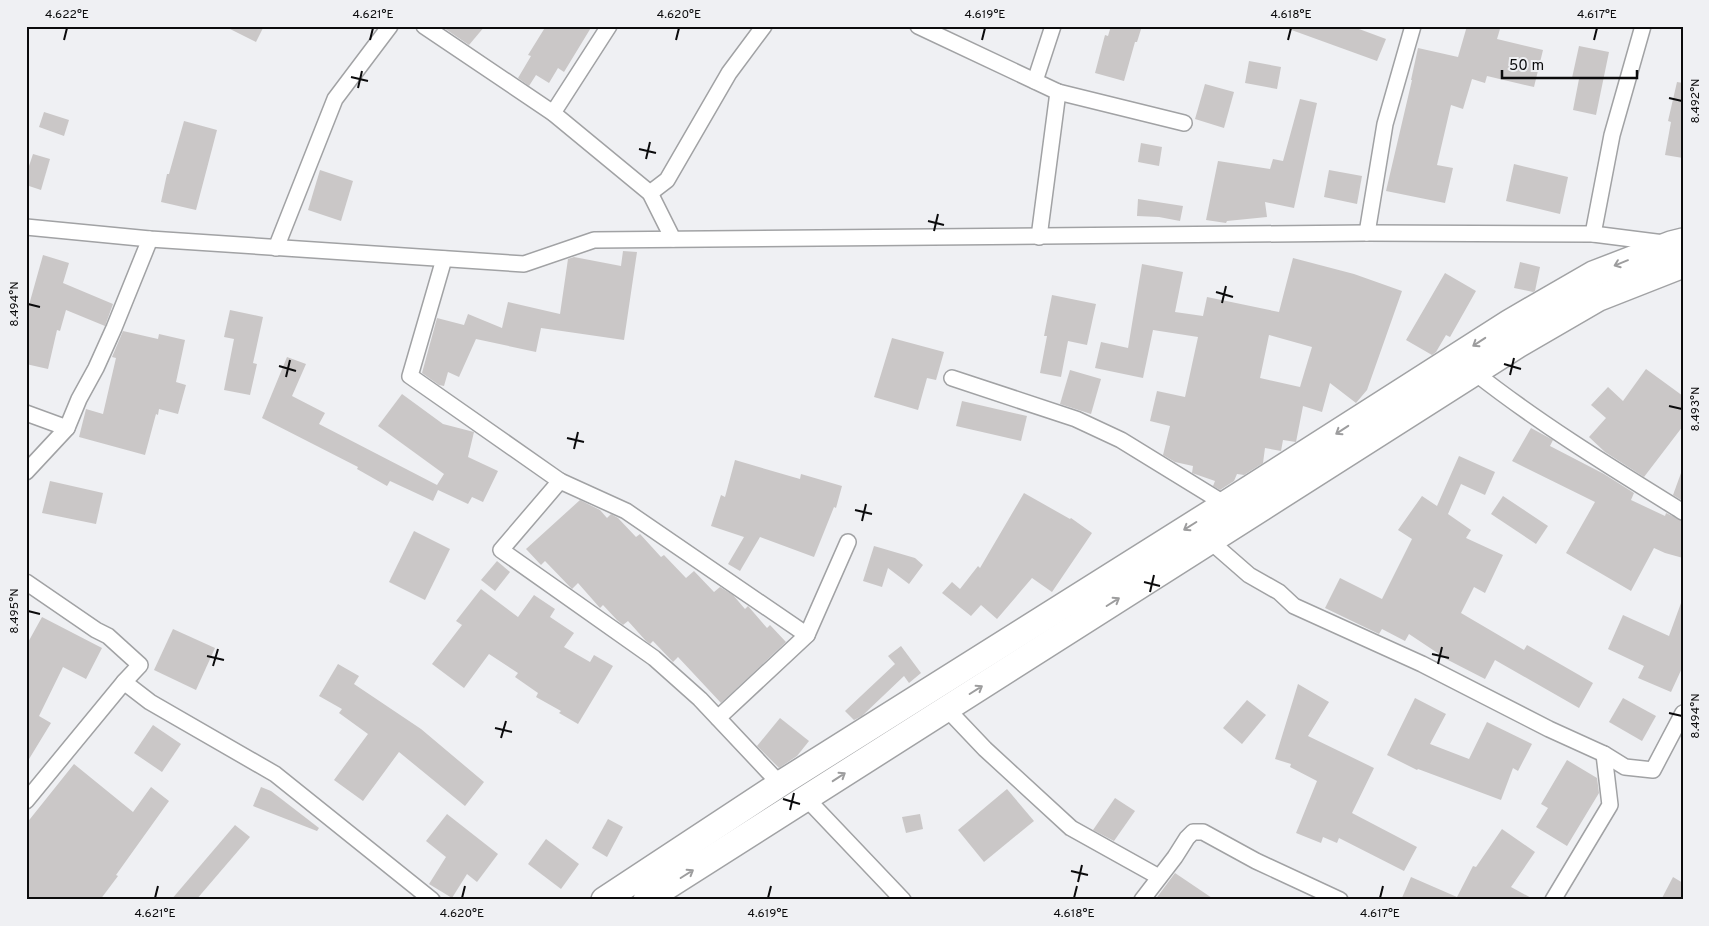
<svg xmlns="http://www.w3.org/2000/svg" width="1709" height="926" font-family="Overpass,sans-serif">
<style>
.building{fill:#cac7c7;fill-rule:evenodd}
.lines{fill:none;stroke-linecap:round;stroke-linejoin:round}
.minor-casing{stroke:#a1a2a4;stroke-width:18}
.primary-casing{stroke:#a1a2a4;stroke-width:28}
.minor{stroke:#fff;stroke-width:15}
.primary{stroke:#fff;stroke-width:25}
.oneway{stroke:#9d9d9e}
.ticks{fill:none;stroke:#0b0b0c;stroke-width:2}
.neatline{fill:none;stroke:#0b0b0c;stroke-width:2}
.ticks-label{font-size:12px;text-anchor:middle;fill:#0b0b0c}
</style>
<rect width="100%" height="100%" fill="#eff0f3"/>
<!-- building -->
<g class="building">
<path d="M224 26H264L256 42Z"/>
<path d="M441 26H485L469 45Z"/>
<path d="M546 26H592L564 72 558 68 549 83 536 75 529 86 518 78 531 56 528 55Z"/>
<path d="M1111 26H1142L1137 42H1135L1124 81 1095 73 1105 35 1108 36Z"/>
<path d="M1286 26H1351L1386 39 1377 61 1286 28Z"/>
<path d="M1467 26H1492L1500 29 1497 39 1543 50 1534 87 1487 76 1485 83 1472 79 1463 109 1451 105 1437 165 1453 168 1445 203 1386 191 1412 80H1411L1418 48 1458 57Z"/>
<path d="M1579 46 1609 52 1596 115 1573 110 1579 79 1572 78Z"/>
<path d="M1249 61 1281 67 1277 89 1245 83Z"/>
<path d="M1677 82 1683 83V158L1665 155 1671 122 1668 121Z"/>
<path d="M1205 84 1234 92 1224 128 1195 119Z"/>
<path d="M1300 99 1317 103 1294 208 1265 202 1267 217 1227 221 1226 223 1206 220 1218 161 1270 169 1273 159 1283 161Z"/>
<path d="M44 112 69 120 64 136 39 127Z"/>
<path d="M184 121 217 130 196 210 161 202 167 174H169Z"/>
<path d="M1141 143 1162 147 1159 166 1138 162Z"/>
<path d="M33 154 50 159 41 190 26 185V175Z"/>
<path d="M1514 164 1568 177 1560 214 1506 201Z"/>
<path d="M320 170 353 181 341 221 308 210Z"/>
<path d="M1329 170 1362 176 1357 204 1324 197Z"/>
<path d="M1138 199 1183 206 1180 221 1159 217 1137 216Z"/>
<path d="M623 251 637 252 624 340 541 328 536 352 476 339 459 377 448 372 444 386 439 385 422 373 437 318 464 325 468 314 502 328 508 302 560 314 568 259 574 257 621 266Z"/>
<path d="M43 255 69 263 63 283 113 304 105 326 66 310 60 331 57 330 48 369 26 364V304L29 305Z"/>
<path d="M1293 258 1354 274 1402 291 1367 390 1356 403 1330 383 1322 412 1303 406 1296 442 1283 440 1281 451 1265 448 1263 463 1244 475 1237 474 1234 481 1220 490 1213 486 1215 481 1192 473 1193 466 1175 462 1163 455 1170 426 1150 421 1157 391 1185 397 1198 337 1153 330 1143 378 1095 368 1101 342 1128 348 1142 264 1183 272 1175 312 1203 316 1207 297 1279 312ZM1269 335 1312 347 1300 387 1260 378Z"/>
<path d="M1520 262 1540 267 1535 291 1533 292 1514 288Z"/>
<path d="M1445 273 1476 291 1450 337 1446 335 1436 352 1432 355 1406 340Z"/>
<path d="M1052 295 1096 304 1087 345 1068 341 1061 377 1040 373 1047 336H1044Z"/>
<path d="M230 310 263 317 253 363 257 364 250 395 224 390 234 339 224 337Z"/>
<path d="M123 331 158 339 159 334 185 340 176 382 186 385 178 414 159 409 158 415 156 414 145 455 79 437 86 409 103 414 116 358 112 357Z"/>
<path d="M892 338 944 352 936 380 927 378 918 410 874 397Z"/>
<path d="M287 357 306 364 292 396 325 413 319 424 437 485 444 474 378 426 402 394 443 424 474 432 468 457 498 471 483 502 472 497 468 504 438 490 433 501 390 481 387 486 357 469 358 467 262 418Z"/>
<path d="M1646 369 1683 396V426L1644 477 1605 452 1589 437 1606 418 1591 405 1608 387 1623 401Z"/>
<path d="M1070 370 1101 379 1091 414 1060 404Z"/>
<path d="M962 401 1027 416 1021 441 956 426Z"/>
<path d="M1531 428 1553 440 1550 446 1604 474 1634 493 1631 500 1665 516 1666 513 1683 521V558L1665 553 1654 548 1631 591 1566 553 1595 502 1512 461Z"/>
<path d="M1459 456 1495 472 1485 495 1461 484 1448 514 1471 530 1466 538 1503 555 1485 593 1474 587 1461 613 1524 650 1527 645 1593 683 1579 708 1495 660 1485 679 1448 660 1409 634 1405 641 1382 629 1379 634 1325 608 1340 578 1382 599 1412 539 1398 530 1422 496 1437 506Z"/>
<path d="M735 460 800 479 801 474 842 486 836 508 834 507 814 557 760 537 740 571 728 564 744 537 711 526 721 495 725 497Z"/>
<path d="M1681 473H1683V501L1673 495Z"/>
<path d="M50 481 103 493 96 524 42 513Z"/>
<path d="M1024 493 1070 519 1071 518 1092 533 1052 592 1032 578 997 619 981 605 971 616 942 593 952 582 960 589 978 566 980 568Z"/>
<path d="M1503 496 1548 526 1536 544 1491 514Z"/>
<path d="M580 500 600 510 607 518 611 514 618 518 636 537 640 534 661 557 664 555 686 578 694 571 714 592 720 587 733 595 745 609 748 606 767 628 770 625 786 642 721 703 678 657 673 662 653 641 650 644 646 641 628 621 623 625 617 620 603 605 600 608 578 583 572 589 545 561 541 565 526 549Z"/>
<path d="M414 531 450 549 425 600 389 582Z"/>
<path d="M874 546 915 558 923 565 909 584 888 568 882 587 863 581Z"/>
<path d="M497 561 510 572 495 591 481 580Z"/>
<path d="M481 589 518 617 534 595 555 609 550 617 574 633 564 647 590 662 594 655 613 666 578 724 559 713 561 711 536 697 538 693 515 677 518 673 489 654 464 688 432 664 462 625 456 621Z"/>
<path d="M1681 603 1683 604V666L1671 692 1638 678 1644 666 1608 649 1623 615 1669 636Z"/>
<path d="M42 617 102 648 86 679 63 667 39 716 51 723 26 764V646Z"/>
<path d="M173 629 215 648 196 690 154 670Z"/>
<path d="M901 646 921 673 909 683 904 676 862 716 854 720 845 711 895 664 888 656Z"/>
<path d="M338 664 359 676 354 684 421 729 484 782 465 806 399 752 363 801 334 780 368 734 339 713 342 709 319 696Z"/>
<path d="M1298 684 1329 702 1308 736 1374 768 1352 813 1417 847 1404 871 1339 838 1337 843 1323 837 1321 843 1296 833 1317 781 1290 767 1291 764 1275 759Z"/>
<path d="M1415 698 1446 714 1430 744 1469 759 1487 722 1532 744 1518 771 1513 768 1501 800 1418 769 1417 770 1387 755Z"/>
<path d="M1623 698 1656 716 1642 741 1609 722Z"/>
<path d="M1247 700 1266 715 1242 744 1223 728Z"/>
<path d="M780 718 809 741 797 756 779 768 757 746Z"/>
<path d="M153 725 181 744 162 772 134 753Z"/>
<path d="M1567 760 1597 778 1599 793 1567 846 1536 827 1548 808 1541 804Z"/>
<path d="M74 764 133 812 151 787 169 801 116 875 118 876 100 900H26V824Z"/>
<path d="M261 787 271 791 319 828 317 831 253 806Z"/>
<path d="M1007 789 1034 821 984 862 958 830Z"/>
<path d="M1115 798 1135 811 1114 841 1093 830Z"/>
<path d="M447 814 498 854 477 882 467 874 452 898 429 884 446 857 426 841Z"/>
<path d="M920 814 923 829 906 833 902 817Z"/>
<path d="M608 819 623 827 607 857 592 848Z"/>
<path d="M235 825 250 837 196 900H171Z"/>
<path d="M1502 829 1535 852 1511 887 1535 900H1401L1411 877 1457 897 1473 866 1476 867Z"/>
<path d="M546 839 579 864 561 889 528 864Z"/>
<path d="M1175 873 1215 900H1155Z"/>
<path d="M1673 877 1683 883V900H1661Z"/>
</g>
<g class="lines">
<defs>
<g id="minor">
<path d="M424 26 553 113 650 193 673 239"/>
<path d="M918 26 1058 92 1184 123"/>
<path d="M1035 81 1053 26"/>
<path d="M553 113 609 26"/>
<path d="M650 193 667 180 729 73 764 26"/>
<path d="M26 227 150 239 524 264 594 240 1367 233 1593 234 1664 243"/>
<path d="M1367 233 1385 124 1413 26"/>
<path d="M1593 234 1612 135 1643 26"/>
<path d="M1039 237 1058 92"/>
<path d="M276 248 335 99 390 26"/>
<path d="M444 259 410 376 560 481"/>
<path d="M1474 372C1540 424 1612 468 1683 512"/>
<path d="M952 378 1076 419 1121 440 1225 504"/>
<path d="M26 413 67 428"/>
<path d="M26 472 67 428 79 399 96 368 114 328 150 239"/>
<path d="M1210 541 1249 575 1279 592 1294 606 1422 664 1549 729 1604 754 1625 767 1653 770 1683 713"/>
<path d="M26 582 96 630 108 636 140 665 124 682 26 801"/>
<path d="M124 682 150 702 275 774 432 900"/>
<path d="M946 708 985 749 1071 828 1159 877"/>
<path d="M718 718 807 635 848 542"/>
<path d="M780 784 700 699 654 658 501 550 560 481 626 511 807 635"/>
<path d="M806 798 903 900"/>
<path d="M1142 900 1175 857 1187 838 1193 832H1203L1256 861 1340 900"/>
<path d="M1553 900 1610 805 1604 754"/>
</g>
<g id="primary">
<path d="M604 900 780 784 1225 504 1510 322 1593 274 1671 244 1683 241"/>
<path d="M646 900 1518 345 1599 298 1683 265"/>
</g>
</defs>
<!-- minor casing -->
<use href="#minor" class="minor-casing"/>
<!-- primary casing -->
<use href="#primary" class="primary-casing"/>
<!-- minor -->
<use href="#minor" class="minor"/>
<!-- primary -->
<use href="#primary" class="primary"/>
</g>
<!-- one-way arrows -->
<defs><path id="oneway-shaft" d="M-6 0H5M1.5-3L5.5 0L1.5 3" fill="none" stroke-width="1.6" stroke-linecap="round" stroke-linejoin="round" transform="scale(1.25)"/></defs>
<g class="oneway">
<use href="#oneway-shaft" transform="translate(1621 263) rotate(158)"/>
<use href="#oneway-shaft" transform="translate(1479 342) rotate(147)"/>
<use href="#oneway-shaft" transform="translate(1342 430) rotate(147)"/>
<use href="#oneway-shaft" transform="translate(1190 526) rotate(148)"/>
<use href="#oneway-shaft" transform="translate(1113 602) rotate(-32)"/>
<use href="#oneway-shaft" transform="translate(976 690) rotate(-32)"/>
<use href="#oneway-shaft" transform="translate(839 777) rotate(-33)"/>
<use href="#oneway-shaft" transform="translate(687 874) rotate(-32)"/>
</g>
<!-- ticks -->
<path class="ticks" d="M64 40 67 28M370 40 373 28M676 40 679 28M982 40 985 28M1288 40 1291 28M1594 40 1597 28M351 77 368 81M358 88 362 71M1669 98 1682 101M639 149 656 153M646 159 650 142M928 221 944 225M934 231 938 214M1216 292 1233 297M1222 303 1226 286M28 304 40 307M1504 364 1521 369M279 366 296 371M1510 375 1514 358M286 377 290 360M1669 406 1682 409M567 438 584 442M574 449 578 432M855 510 872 514M862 521 866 504M1144 582 1160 586M1150 592 1154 575M28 611 40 614M1432 654 1449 658M207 656 224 660M1438 664 1442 647M213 666 218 649M1669 713 1682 716M495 728 512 732M501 738 506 721M783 799 800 804M790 810 794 793M1071 871 1088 875M1078 882 1082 865M155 898 158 886M462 898 465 886M768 898 771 886M1074 898 1077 886M1380 898 1383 886"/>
<!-- border -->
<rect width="1709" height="926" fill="none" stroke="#eff0f3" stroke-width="55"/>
<!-- scale -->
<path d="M1502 70v8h135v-8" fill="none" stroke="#0b0b0c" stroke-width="2.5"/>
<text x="1509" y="70" font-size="15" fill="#0b0b0c" stroke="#eff0f3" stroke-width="4" paint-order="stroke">50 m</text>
<rect x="28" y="28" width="1654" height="870" class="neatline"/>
<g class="ticks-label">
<text x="67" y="18">4.622°E</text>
<text x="373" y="18">4.621°E</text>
<text x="679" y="18">4.620°E</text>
<text x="985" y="18">4.619°E</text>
<text x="1291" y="18">4.618°E</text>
<text x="1597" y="18">4.617°E</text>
<text transform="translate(1695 101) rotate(-90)" y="4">8.492°N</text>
<text transform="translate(14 304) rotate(-90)" y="4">8.494°N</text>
<text transform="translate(1695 409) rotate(-90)" y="4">8.493°N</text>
<text transform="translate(14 611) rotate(-90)" y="4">8.495°N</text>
<text transform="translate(1695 716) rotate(-90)" y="4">8.494°N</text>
<text x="155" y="917">4.621°E</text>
<text x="462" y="917">4.620°E</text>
<text x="768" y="917">4.619°E</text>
<text x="1074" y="917">4.618°E</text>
<text x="1380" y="917">4.617°E</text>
</g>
</svg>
